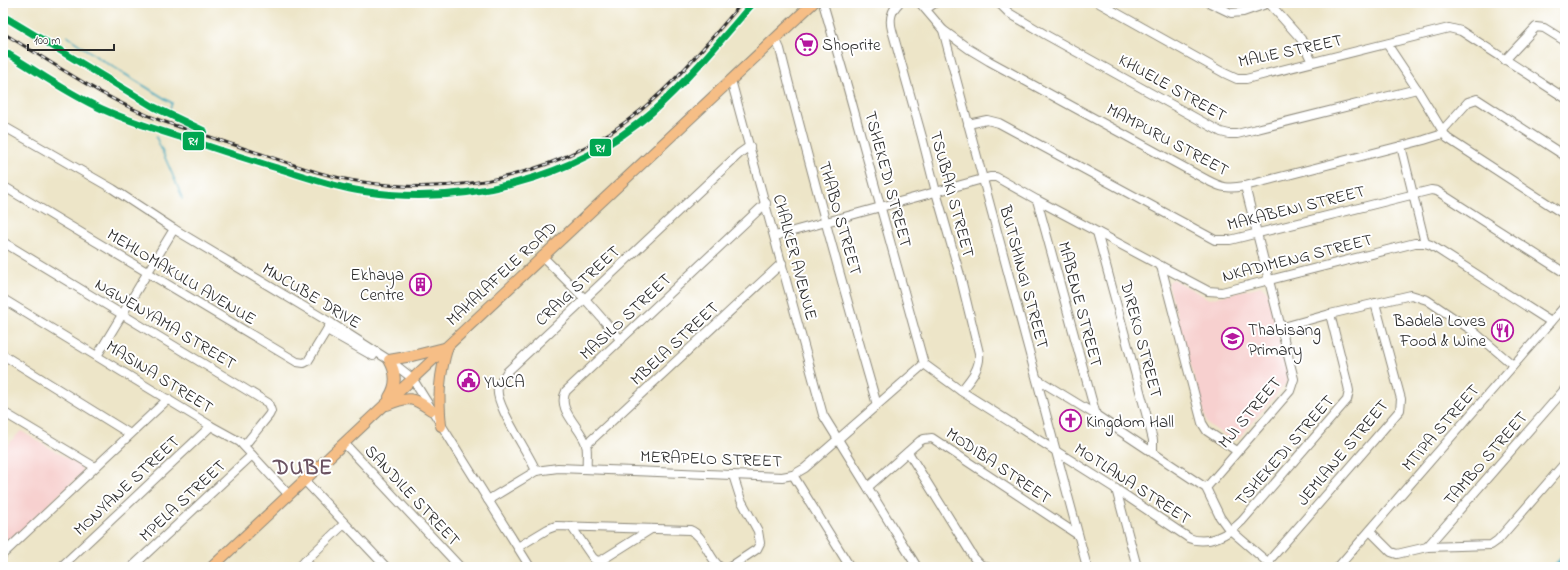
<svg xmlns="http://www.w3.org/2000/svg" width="1568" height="570" font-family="'Indie Flower',sans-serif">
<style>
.built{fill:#f7d0cf}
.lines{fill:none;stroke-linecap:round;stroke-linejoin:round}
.stream{stroke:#3fa8bf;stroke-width:1.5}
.river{stroke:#3fa8bf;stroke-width:10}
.minor-casing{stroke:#8c887a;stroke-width:10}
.major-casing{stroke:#8c887a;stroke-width:12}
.minor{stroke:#fff;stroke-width:8}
.major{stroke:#f6be86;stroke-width:10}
.rail-casing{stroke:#2b2b2b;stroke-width:3}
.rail{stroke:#fff;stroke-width:1.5;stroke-dasharray:4.5;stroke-linecap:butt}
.rail-1-casing{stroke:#fff;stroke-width:10}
.rail-1{stroke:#00a651;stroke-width:7}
.labels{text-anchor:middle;stroke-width:4;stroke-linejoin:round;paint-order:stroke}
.poi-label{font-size:17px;fill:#2b2b2b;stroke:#fff;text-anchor:start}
.street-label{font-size:17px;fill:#2b2b2b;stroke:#fff}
.district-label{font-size:21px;font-weight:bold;letter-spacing:1px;fill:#6b5362;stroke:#fff}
.line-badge{stroke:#fff;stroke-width:1.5}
.badge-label{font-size:11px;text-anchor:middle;font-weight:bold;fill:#fff}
</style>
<rect width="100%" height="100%" fill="#fff"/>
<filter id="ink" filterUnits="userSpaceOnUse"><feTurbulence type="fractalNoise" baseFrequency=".025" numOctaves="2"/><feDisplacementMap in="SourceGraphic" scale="8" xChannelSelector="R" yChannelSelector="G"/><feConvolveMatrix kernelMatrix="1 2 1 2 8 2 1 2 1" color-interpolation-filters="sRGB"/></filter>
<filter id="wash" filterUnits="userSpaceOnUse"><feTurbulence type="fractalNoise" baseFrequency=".012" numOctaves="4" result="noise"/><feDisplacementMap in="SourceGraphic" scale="16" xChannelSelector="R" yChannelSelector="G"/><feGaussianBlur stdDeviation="0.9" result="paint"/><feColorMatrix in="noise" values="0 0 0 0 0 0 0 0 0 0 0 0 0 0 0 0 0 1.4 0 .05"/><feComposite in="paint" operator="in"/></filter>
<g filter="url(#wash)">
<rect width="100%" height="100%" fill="#ede5c8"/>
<!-- built -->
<g class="built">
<path d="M1173 279 1209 299 1261 286 1267 291 1289 380 1238 439 1233 440 1207 424 1168 283Z"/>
<path d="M21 431 82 467V473L3 547V449Z"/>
</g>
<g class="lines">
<!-- stream -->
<g class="stream">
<path d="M67 36 97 57 172 103 170 109"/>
<path d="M156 137 181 194 182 199"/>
<path d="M1464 567H1473"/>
<path d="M1556 567 1559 565"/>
</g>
<!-- river -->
<path class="river" d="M1558 567 1565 560"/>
</g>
</g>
<g filter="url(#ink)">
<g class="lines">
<defs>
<g id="minor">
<path d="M823 3 848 89 924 364"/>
<path d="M899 3C891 11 889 19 892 30L922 137 936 192 960 275 979 353C981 368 970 380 961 391"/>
<path d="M920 3 943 30 1087 567"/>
<path d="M999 3 1009 13 1046 35 1221 132 1229 134H1237L1417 89"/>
<path d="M1099 3 1224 73 1237 79H1246L1449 28 1461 31 1565 98"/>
<path d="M1210 3 1231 13 1243 12 1269 3"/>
<path d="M1269 3 1301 39 1312 62"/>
<path d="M926 9 935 3"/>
<path d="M943 30 969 49 989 61 1207 180C1222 188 1228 189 1245 186L1424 140 1443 134"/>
<path d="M775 38 780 49C810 168 843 287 877 405"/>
<path d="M1387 44 1417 89 1447 138 1565 215"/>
<path d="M1505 60 1536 27 1544 28 1565 41"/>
<path d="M731 80 823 415 917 567"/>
<path d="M968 124 987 120 999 123 1215 240H1230L1431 190 1437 191 1565 273"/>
<path d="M3 126 113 189 174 229 331 323 389 360 412 378 530 567"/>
<path d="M1442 131 1468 102 1477 99 1565 156"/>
<path d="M1401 146 1425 243"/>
<path d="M3 186 297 362 304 363 308 361 331 323"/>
<path d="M1037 200 1096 415"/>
<path d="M1097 232 1150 428 1153 440V453"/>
<path d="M775 236 990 177H996L1037 200 1208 291 1222 292 1415 243H1425L1431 245 1551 322"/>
<path d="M3 242 268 403 271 411 269 415 244 446"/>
<path d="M542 256 585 299 621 340"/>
<path d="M1161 266 1202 423 1207 431 1237 451"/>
<path d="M3 299 211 426 240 442 289 495"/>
<path d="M1280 328 1330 314 1411 295 1427 300 1473 331 1513 365"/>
<path d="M327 330 373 356"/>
<path d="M3 355 130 434"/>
<path d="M97 356 174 229"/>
<path d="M924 364 961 391 1116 489 1189 538C1208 546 1229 534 1242 521L1347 400 1349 391 1348 386 1330 314"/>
<path d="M1037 379 1096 415 1206 488 1220 517 1228 528 1273 567"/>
<path d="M3 412 95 467"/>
<path d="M344 443 460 567"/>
<path d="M586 445 782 263"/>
<path d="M908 452 974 558 981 565 987 567"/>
<path d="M587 469C586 461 588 451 586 444 580 426 556 410 566 391L766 203"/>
<path d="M536 471C529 453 494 404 498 388 499 383 504 377 507 372L740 153 750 146"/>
<path d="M793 475 850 567"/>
<path d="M304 480 386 567"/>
<path d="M868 487 920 441 924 439 932 438 1078 535"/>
<path d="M1206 488 1290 391 1294 379 1245 186"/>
<path d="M1116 489 1137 567"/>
<path d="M488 500 536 471 558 468 782 477 793 475 805 468 924 364"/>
<path d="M571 526 593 558 597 561 602 560 651 529"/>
<path d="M1370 531 1391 552 1397 554 1427 547 1491 545 1498 540 1565 463"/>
<path d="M518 547 548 529 556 526 690 530C705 536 708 558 720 567"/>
<path d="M1427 547 1565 389"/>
<path d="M3 554 168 399"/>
<path d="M305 561 311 567"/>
<path d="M1268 562 1400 410 1401 399 1375 303"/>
<path d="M61 567 211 426"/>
<path d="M132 567 252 455"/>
<path d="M299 567 344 524"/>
<path d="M730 567 757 549 760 543 758 531 741 500 733 475"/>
<path d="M1338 567 1565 306"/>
</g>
<g id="major">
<path d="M389 397C397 385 396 372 389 360L412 356 444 348"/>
<path d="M387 405C409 396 412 397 431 410"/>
<path d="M441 426C438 396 439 375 448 346"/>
<path d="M212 567 813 3"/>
</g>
</defs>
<!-- minor casing -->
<use href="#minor" class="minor-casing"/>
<!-- major casing -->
<use href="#major" class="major-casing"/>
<!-- minor -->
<use href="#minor" class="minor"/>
<!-- major -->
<use href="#major" class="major"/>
<defs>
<g id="rail">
<path d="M3 16 154 107 196 128"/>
<path d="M3 33C55 64 105 100 162 121 191 131 220 140 249 150 287 162 324 177 363 182 460 197 564 174 641 110 679 79 710 40 742 3"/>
<path d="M3 51C35 70 68 94 102 109 131 122 160 131 190 140 216 149 241 157 267 165 299 174 329 186 361 191 463 207 574 180 652 112 689 79 721 40 753 3"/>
</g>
</defs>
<!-- rail casing -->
<use href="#rail" class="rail-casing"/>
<!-- rail -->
<use href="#rail" class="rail"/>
<defs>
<g id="rail-1">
<path d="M3 16 154 107 204 131"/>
<path d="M3 51C35 70 68 94 102 109 131 122 160 131 190 140 216 149 241 157 267 165 299 174 329 186 361 191 463 207 574 180 652 112 689 79 721 40 753 3"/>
</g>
</defs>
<!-- rail-1 casing -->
<use href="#rail-1" class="rail-1-casing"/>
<!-- rail-1 -->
<use href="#rail-1" class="rail-1"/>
</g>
</g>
<!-- icons -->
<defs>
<symbol id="supermarket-ring" viewBox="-11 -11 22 22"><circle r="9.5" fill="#fff" stroke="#b5179e" stroke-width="1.5"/><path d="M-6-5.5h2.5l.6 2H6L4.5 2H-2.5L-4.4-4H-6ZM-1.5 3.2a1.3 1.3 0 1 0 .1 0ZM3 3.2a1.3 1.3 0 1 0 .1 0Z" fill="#b5179e"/></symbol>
<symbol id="building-ring" viewBox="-11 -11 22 22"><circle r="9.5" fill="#fff" stroke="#b5179e" stroke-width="1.5"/><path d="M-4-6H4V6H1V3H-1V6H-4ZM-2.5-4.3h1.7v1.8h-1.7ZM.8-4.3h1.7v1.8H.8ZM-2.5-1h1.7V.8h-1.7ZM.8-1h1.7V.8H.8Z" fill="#b5179e"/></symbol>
<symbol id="restaurant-ring" viewBox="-11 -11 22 22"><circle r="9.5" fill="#fff" stroke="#b5179e" stroke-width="1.5"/><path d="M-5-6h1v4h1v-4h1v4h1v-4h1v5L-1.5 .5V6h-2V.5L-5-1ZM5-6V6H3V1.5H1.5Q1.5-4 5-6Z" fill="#b5179e"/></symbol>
<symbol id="school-ring" viewBox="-11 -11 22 22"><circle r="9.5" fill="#fff" stroke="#b5179e" stroke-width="1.5"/><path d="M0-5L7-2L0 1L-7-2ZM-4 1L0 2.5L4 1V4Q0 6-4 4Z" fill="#b5179e"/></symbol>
<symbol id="civic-ring" viewBox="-11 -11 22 22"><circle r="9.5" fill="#fff" stroke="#b5179e" stroke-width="1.5"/><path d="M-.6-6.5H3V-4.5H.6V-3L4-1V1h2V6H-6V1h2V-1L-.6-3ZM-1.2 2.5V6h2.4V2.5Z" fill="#b5179e"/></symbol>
<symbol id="church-ring" viewBox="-11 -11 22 22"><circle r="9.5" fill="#fff" stroke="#b5179e" stroke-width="1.5"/><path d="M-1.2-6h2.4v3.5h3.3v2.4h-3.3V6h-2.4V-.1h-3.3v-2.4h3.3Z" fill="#b5179e"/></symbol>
</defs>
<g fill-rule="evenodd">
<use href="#supermarket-ring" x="794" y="32" width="25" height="25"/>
<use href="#building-ring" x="408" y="272" width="25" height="25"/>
<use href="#restaurant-ring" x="1490" y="318" width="25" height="25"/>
<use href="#school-ring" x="1220" y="326" width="25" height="25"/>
<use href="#civic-ring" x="456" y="368" width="25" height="25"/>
<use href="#church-ring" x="1058" y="408" width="25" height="25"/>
</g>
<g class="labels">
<!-- poi labels -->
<g class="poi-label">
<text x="822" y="50">Shoprite</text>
<text x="404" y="280" text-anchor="end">Ekhaya<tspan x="404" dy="20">Centre</tspan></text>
<text x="1486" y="326" text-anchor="end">Badela Loves<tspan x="1486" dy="20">Food &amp; Wine</tspan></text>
<text x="1248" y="335">Thabisang<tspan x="1248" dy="20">Primary</tspan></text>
<text x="484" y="387">YWCA</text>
<text x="1086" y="427">Kingdom Hall</text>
</g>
<!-- street labels -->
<g class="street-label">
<text transform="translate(1290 50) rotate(-12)" y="6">MALIE STREET</text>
<text transform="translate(1173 87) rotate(29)" y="6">KHUELE STREET</text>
<text transform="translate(1168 139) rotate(28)" y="6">MAMPURU STREET</text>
<text transform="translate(889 179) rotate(75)" y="6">TSHEKEDI STREET</text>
<text transform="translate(953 194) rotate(75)" y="6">TSUBAKI STREET</text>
<text transform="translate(1296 207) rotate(-14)" y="6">MAKABENI STREET</text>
<text transform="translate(841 218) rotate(74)" y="6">THABO STREET</text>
<text transform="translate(796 257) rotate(75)" y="6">CHALKER AVENUE</text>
<text transform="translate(1297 257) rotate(-14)" y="6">NKADIMENG STREET</text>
<text transform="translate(501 273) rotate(-43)" y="6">MAHALAFELE ROAD</text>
<text transform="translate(182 276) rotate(31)" y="6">MEHLOMAKULU AVENUE</text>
<text transform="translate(1025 277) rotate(75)" y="6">BUTSHINGI STREET</text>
<text transform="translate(577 285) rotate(-43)" y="6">CRAIG STREET</text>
<text transform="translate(312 295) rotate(31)" y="6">MNCUBE DRIVE</text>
<text transform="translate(1081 304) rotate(75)" y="6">MABENE STREET</text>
<text transform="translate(625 316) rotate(-43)" y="6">MASILO STREET</text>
<text transform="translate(166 323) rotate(31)" y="6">NGWENYAMA STREET</text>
<text transform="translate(1142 339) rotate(75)" y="6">DIREKO STREET</text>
<text transform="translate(674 343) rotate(-43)" y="6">MBELA STREET</text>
<text transform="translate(160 376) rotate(32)" y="6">MASINA STREET</text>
<text transform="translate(1249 412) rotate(-50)" y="6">MJI STREET</text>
<text transform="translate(1440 427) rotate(-49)" y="6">MTIPA STREET</text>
<text transform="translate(1284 450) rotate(-49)" y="6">TSHEKEDI STREET</text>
<text transform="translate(1342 452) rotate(-50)" y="6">JEMLANE STREET</text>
<text transform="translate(711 458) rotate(2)" y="6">MERAPELO STREET</text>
<text transform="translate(1485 458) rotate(-49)" y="6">TAMBO STREET</text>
<text transform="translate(999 465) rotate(34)" y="6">MODIBA STREET</text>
<text transform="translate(1133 483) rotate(33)" y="6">MOTLANA STREET</text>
<text transform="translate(126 485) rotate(-43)" y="6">MONYANE STREET</text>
<text transform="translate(413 495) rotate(47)" y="6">SANDILE STREET</text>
<text transform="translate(182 500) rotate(-43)" y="6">MPELA STREET</text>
</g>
<!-- district labels -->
<g class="district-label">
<text x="303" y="474">DUBE</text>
</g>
</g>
<g class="line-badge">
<rect x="182" y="131" width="23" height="20" rx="4" fill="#00a651"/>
<rect x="589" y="138" width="23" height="19" rx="4" fill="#00a651"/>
</g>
<g class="badge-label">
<text x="193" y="145">R1</text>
<text x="600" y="152">R1</text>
</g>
<!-- margin -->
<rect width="1568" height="570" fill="none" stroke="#fff" stroke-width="16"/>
<!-- scale -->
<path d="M28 44v6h86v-6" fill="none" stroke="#2b2b2b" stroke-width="2"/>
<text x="34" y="44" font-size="12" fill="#2b2b2b" stroke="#ffffff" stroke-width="3" paint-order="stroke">100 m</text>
</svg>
